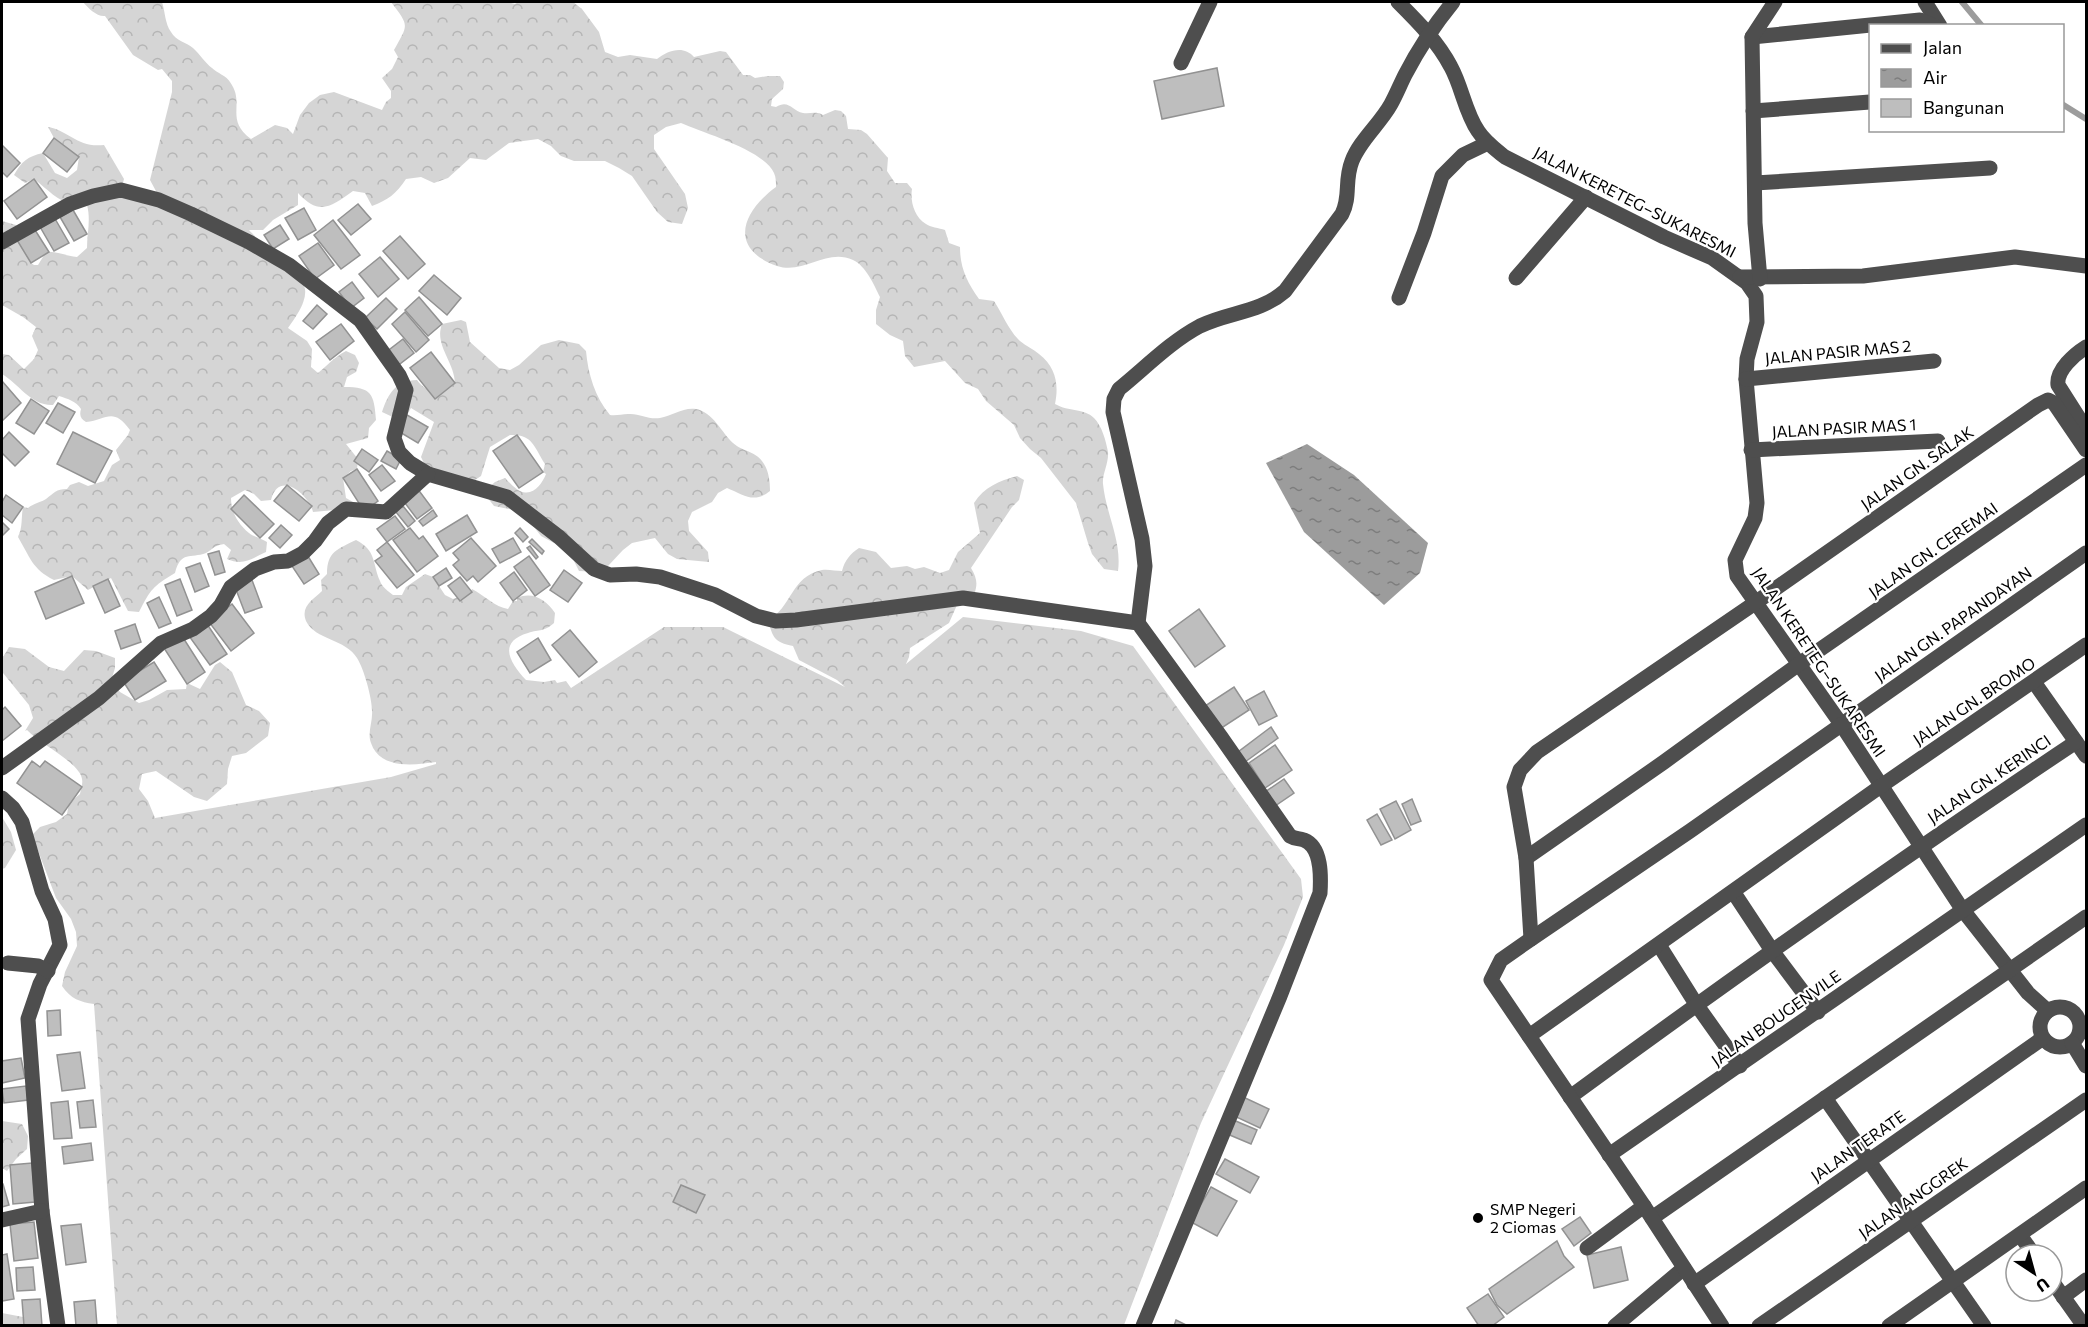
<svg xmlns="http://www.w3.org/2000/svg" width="2088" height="1327" font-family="Commissioner,sans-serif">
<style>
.forest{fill:url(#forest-crowns)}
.water{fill:url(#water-ripples)}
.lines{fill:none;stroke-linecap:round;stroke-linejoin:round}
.stream{stroke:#9c9c9c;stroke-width:6}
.building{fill:#bebebe;stroke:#929292;stroke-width:1.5}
.minor{stroke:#4e4e4e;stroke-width:15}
.poi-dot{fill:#000;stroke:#fff;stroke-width:2}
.labels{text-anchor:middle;stroke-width:4.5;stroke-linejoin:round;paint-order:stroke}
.street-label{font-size:16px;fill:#000;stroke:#fff}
.poi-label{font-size:16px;fill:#000;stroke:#fff;text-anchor:start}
</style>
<defs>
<pattern id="forest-crowns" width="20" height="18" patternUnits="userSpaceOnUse" patternTransform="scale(1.5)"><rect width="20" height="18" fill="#d5d5d5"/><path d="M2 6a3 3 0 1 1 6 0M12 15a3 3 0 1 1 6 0" fill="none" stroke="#b5b5b5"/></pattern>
<pattern id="water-ripples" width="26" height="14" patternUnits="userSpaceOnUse" patternTransform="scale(1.5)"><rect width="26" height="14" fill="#9c9c9c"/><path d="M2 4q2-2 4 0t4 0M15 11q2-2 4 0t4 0" fill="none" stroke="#7d7d7d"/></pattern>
</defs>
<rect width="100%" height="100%" fill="#fff"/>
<!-- forest -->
<g class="forest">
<path d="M83 2H162C165 11 165 24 171 32 176 41 186 42 193 48 200 54 205 63 212 68 217 73 227 76 230 82 246 104 224 119 251 139L275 125 287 128 293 134 300 115 309 103 320 95 334 92 382 110 386 102 391 98V91L382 78 392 69 398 57 394 50C408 24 410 27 391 2H507L515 4 518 2H573L582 9 599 32 605 52 618 57 630 55 657 59C668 50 684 45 694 57L720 51 726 52 743 75H750L755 78 768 76H780L784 82 783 89 772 99 771 106 776 107C789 99 792 111 803 113 811 114 815 111 823 115L835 110 841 111 846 116 848 129 861 130 867 134 888 158 887 171 895 183H907L912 189C910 201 914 217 926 224 930 227 939 228 945 230L949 243 960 247C960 268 967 282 979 299L994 301C1002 313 1009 331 1020 341 1026 346 1033 349 1039 354 1056 367 1059 385 1055 404 1069 412 1084 408 1094 418 1102 426 1106 441 1108 452 1109 463 1102 474 1103 484 1106 514 1122 541 1118 571L1104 569 1092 554 1088 543 1076 503 1041 458 1030 449 1020 438 1014 425 986 401 978 389 965 383 945 361 914 367 905 356 903 341 890 335 876 324V310L880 297C874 285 866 266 853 260 826 248 804 275 777 266 727 248 743 211 776 187 776 183 776 177 774 173 764 150 703 133 681 123L666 127 654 135V149L685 194 688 208 682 224 668 222 657 212 632 176 619 168 605 161H574L561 156 551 146 538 139 509 143 486 160 470 158 448 178 434 183 421 177 406 179C396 194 388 200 372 206L365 193 353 191C331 207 319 216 298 193V205L273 220 263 230H249C262 245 302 272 305 289 307 302 295 318 288 328L307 341 312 349 311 367 318 373C329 364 333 358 346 351L355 355 359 363 356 372 347 377 344 387C372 387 374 394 376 420L369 428 368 438 346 444 358 459 357 469 351 471 343 478 346 498 353 502 357 508 313 512C309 495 279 469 271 500L261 501 254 494 245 490 231 498C231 512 238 524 249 533 254 537 261 538 267 542L266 552C251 559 243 566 227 559L231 550 224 544C212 546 214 549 206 553 190 559 181 550 175 573 152 587 151 589 139 612L128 611 111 578 88 590 72 576 54 580C32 569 30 557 18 537 23 527 21 517 23 507L28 508C34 503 42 502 46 499 54 493 56 489 67 489L70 485 79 482 88 486 104 481 112 465 120 460 116 450 128 435 130 430C113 406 106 420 86 422 81 419 79 416 81 409 76 401 68 399 59 396L53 405C31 406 19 384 2 374V354L9 355 24 369 34 359 38 350 32 336 36 327 23 317 2 305V221L16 225 20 230 31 263 34 265H38L46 252C56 251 66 256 77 257L87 248C87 233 91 220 87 205 58 204 56 196 34 179L25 183 14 175C21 162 28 156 43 153L55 173 67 178 77 170 79 157 54 138 48 127C70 131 77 148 104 145L124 179 121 190 157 193 150 180 172 92V81L162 69 158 70 133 55 105 16C97 17 88 8 83 2Z"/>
<path d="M461 320 466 322 470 342 499 368 510 370 519 365 541 345 559 340 579 344 586 351C588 374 595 397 610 415 616 416 622 414 628 414 640 413 648 420 660 418 672 416 683 407 696 409 713 412 722 433 733 443 743 452 757 451 764 464 769 472 770 482 770 491 754 504 744 495 727 488L718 493 712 502 692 512 688 521 689 531 708 552 709 562 677 559 668 554 655 538 632 543 623 550 608 566 598 572 579 571 569 551 541 536 534 527 514 510 494 506 487 497 488 488 495 482 505 478C509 482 515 489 520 491 533 497 542 484 546 474L543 472 545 464C534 447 533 434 510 435L490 447 481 476 472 482 426 467 421 457 434 422 411 408 407 415 397 419 382 412C388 394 396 380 417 380 426 394 444 394 455 383 454 361 434 345 442 324Z"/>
<path d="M1017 476 1024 480 1019 500 1012 507 971 568C977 578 978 584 974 595L957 605 949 623 910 648 909 657 906 664 963 617 1081 631 1133 646 1301 879 1303 897 1284 945 1201 1123 1124 1325H117L94 1004C80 1002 71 999 62 986L65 972 77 946 76 932 71 919 56 898 37 848 29 838 40 827 56 822 67 814 69 803 80 794C81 789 83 784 82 779 80 763 40 744 27 730L25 731 33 718 29 705 3 673 2 659 9 647 25 649 49 667 64 671 84 650 96 651 115 658V668L111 681 120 692 139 703 149 700 167 690 186 689 187 683 200 689 215 665 220 662 232 672 246 705 259 711 270 723 268 736 246 753 232 756 228 769 227 784 207 801 194 797 156 771 142 774 139 789 148 801 155 818 391 777 436 764V762C415 765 380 770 371 743 367 733 373 721 372 711 372 698 364 669 357 658 346 639 315 640 306 621 300 606 314 599 322 591L321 580 327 574C327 551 338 549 356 540 377 551 372 563 380 581 382 587 388 591 393 595H402L406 587 425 574 433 577 445 595 453 599 471 592 472 589C484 595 495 607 508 609L513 601H517V598C533 591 546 600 555 613L554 623C544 632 540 629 528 633 497 642 510 663 526 680L544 682 555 680 557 683 566 681 571 688 664 627H723L845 687 837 680 799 660 793 646C774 642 773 638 768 620 791 609 791 576 822 570 828 569 836 571 842 571 845 560 850 554 859 548L876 552 891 568 907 566 915 569 924 567 940 573 949 570 958 552 980 533 974 503C984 487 999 481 1017 476Z"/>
<path d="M2 817 11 832 16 850 5 868 2 869Z"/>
<path d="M2 1121 22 1124 28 1136 27 1149 16 1159 7 1171 2 1168Z"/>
<path d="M2 1313 23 1317 24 1325H2Z"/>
</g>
<!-- water -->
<path class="water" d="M1307 444 1354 475 1428 543 1420 573 1384 605 1304 532 1266 463Z"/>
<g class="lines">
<!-- stream -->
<g class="stream">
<path d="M1962 2 1982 26"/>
<path d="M2062 104 2086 119"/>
</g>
</g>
<!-- building -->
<g class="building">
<path d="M1217 68 1224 106 1162 119 1154 81Z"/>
<path d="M54 138 79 157 67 172 43 153Z"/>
<path d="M2 145 20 163 7 177 2 172Z"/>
<path d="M34 179 47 197 17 219 4 201Z"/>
<path d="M358 204 371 219 351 235 338 220Z"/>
<path d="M304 208 316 230 298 240 285 218Z"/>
<path d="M73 210 87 234 74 241 60 217Z"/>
<path d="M54 217 69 243 54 251 39 225Z"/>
<path d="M333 220 360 255 341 269 314 235Z"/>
<path d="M280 225 289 239 273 249 264 235Z"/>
<path d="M35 230 49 252 31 263 17 240Z"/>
<path d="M400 236 425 264 408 279 383 251Z"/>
<path d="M318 243 334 265 315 279 299 256Z"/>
<path d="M380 257 399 279 378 297 359 274Z"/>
<path d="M434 275 461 298 447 315 419 291Z"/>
<path d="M352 282 364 298 351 308 339 292Z"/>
<path d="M419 297 442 324 428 336 405 310Z"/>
<path d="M386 298 397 309 377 329 365 318Z"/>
<path d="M317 305 327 314 313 329 303 321Z"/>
<path d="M405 312 429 340 416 352 392 324Z"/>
<path d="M341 324 354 341 330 360 316 342Z"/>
<path d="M403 339 414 353 396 367 385 353Z"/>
<path d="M431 352 455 383 435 399 410 368Z"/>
<path d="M2 381 21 403 2 421Z"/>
<path d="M31 399 49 411 34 434 16 423Z"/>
<path d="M58 403 75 412 63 433 46 423Z"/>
<path d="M407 415 428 427 418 443 398 431Z"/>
<path d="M9 432 29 452 15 466 2 453V440Z"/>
<path d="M73 432 112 451 95 483 57 464Z"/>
<path d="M517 435 543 472 519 488 493 451Z"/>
<path d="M362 449 378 460 369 472 354 461Z"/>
<path d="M387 451 401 459 396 469 381 461Z"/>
<path d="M382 465 395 481 381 491 369 475Z"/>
<path d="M357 469 378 501 364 511 343 478Z"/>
<path d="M287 485 312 506 299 521 274 501Z"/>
<path d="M417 488 432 508 417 519 402 499Z"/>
<path d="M6 495 23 507 12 523 2 515V502Z"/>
<path d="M244 495 274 524 260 538 231 509Z"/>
<path d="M403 506 415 521 408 527 396 512Z"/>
<path d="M433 510 437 516 423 526 419 521Z"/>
<path d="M467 515 477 532 446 551 436 534Z"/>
<path d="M395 516 405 529 387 542 377 529Z"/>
<path d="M2 522 9 529 2 536Z"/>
<path d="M281 525 292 535 280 548 269 538Z"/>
<path d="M410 528 419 539 423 536 438 556 417 572 393 540Z"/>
<path d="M520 528 528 537 523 542 515 533Z"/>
<path d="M471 538 496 566 478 582 473 576 467 581 453 565 459 560 453 553Z"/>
<path d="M513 538 521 552 500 563 492 549Z"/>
<path d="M532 539 544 551 542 554 529 542Z"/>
<path d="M387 542 414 575 397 588 375 561 382 556 377 550Z"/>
<path d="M530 546 538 557 536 559 527 548Z"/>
<path d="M219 551 225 572 215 575 208 554Z"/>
<path d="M306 553 319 574 304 584 290 563Z"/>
<path d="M529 556 550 585 535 596 514 567Z"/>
<path d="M200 563 209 586 195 592 186 568Z"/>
<path d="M446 568 452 578 439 586 433 577Z"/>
<path d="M564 570 582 583 568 602 550 590Z"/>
<path d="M514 572 527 590 513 601 500 583Z"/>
<path d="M72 576 84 603 46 619 35 592Z"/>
<path d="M460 577 472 592 460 601 448 586Z"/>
<path d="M108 579 120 606 105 613 93 586Z"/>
<path d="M180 579 192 610 177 616 165 585Z"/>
<path d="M252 580 262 607 245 613 235 587Z"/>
<path d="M159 597 171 623 159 628 147 603Z"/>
<path d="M232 604 254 633 231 651 209 622Z"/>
<path d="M1199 609 1225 646 1195 667 1169 631Z"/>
<path d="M135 624 141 642 121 649 115 631Z"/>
<path d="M207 624 227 654 210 665 189 636Z"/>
<path d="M570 630 597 662 579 677 552 645Z"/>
<path d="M182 636 205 672 187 684 164 648Z"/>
<path d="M538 638 551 660 530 673 517 652Z"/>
<path d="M154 662 166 681 135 700 123 681Z"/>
<path d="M1234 687 1249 710 1220 729 1205 706Z"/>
<path d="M1264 691 1277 716 1259 725 1246 701Z"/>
<path d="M5 707 21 726 2 741V710Z"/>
<path d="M1271 727 1278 738 1245 762 1238 752Z"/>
<path d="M1275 745 1292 770 1265 788 1249 763Z"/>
<path d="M32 761 40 767 45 761 82 787 62 815 17 783Z"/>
<path d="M1284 779 1294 793 1275 806 1265 792Z"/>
<path d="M1412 799 1421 821 1411 825 1402 804Z"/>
<path d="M1396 801 1411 830 1395 839 1380 809Z"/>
<path d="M1377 814 1392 840 1381 845 1367 820Z"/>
<path d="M60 1010 61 1035 48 1036 47 1011Z"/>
<path d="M80 1052 85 1088 62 1091 57 1055Z"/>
<path d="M21 1058 25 1078 2 1083V1061Z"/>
<path d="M26 1086 28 1100 4 1103 2 1089Z"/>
<path d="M1241 1096 1269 1109 1260 1128 1232 1115Z"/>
<path d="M93 1100 96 1127 80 1128 77 1102Z"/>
<path d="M68 1101 72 1138 54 1139 51 1103Z"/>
<path d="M1231 1119 1257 1130 1251 1144 1225 1133Z"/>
<path d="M91 1143 93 1160 64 1164 62 1147Z"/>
<path d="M1225 1159 1259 1177 1250 1193 1216 1174Z"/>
<path d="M32 1163 35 1202 13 1204 10 1165Z"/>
<path d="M2 1184H3L9 1205 2 1207Z"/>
<path d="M681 1185 705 1195 696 1213 673 1202Z"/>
<path d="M1211 1187 1237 1201 1217 1236 1191 1222Z"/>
<path d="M1580 1217 1591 1233 1574 1246 1562 1229Z"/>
<path d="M34 1222 38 1258 14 1261 10 1224Z"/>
<path d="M81 1224 86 1262 66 1265 61 1226Z"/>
<path d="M1557 1241 1564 1256 1574 1267 1507 1314 1497 1305 1489 1289Z"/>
<path d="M1621 1247 1628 1280 1594 1288 1587 1255Z"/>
<path d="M7 1254 14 1299 2 1301V1255Z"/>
<path d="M33 1267 35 1290 17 1291 16 1268Z"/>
<path d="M1488 1294 1504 1317 1492 1326H1479L1467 1308Z"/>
<path d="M40 1299 42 1326H24L22 1300Z"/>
<path d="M95 1300 97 1326H76L74 1302Z"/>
<path d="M1176 1320 1188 1326H1174Z"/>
</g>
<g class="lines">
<!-- minor -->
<g class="minor">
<path d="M1398 2C1418 22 1438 42 1451 67 1462 87 1465 112 1478 131 1485 142 1495 149 1505 157L1664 237 1712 258 1747 283 1756 296 1757 322 1747 359 1746 379 1757 503 1755 518 1735 560 1737 576 1841 724 1962 909 2028 993 2048 1011"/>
<path d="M1925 2 1940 26"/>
<path d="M1752 37 1920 20 1934 26"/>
<path d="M1181 63 1210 2"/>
<path d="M1753 111 1870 102"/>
<path d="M1755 183 1990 168"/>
<path d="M2 242 70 204 93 196 121 190 159 200 191 214 249 242 289 265 360 320 399 375 406 390 394 438 399 452 410 463 428 474 507 497 559 537 594 569 610 575 636 574 660 577 715 595 756 616 776 621 796 620 963 598 1138 623 1221 737 1290 836C1295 839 1298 838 1304 840 1322 847 1321 877 1320 893L1280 996 1143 1326"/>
<path d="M1740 277 1863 276 2015 257 2086 266"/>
<path d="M1516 278 1586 197"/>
<path d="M1760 279 1755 223 1752 37 1775 2"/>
<path d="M1399 298 1424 233 1442 176 1463 155 1488 143"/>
<path d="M2086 347C2075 354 2056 370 2058 385L2086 429"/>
<path d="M1746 379 1934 361"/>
<path d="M1751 450 1938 441"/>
<path d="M1138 623 1145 566 1142 539 1113 412 1114 399 1119 389C1145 368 1170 342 1200 326 1228 312 1260 313 1285 291L1342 214C1351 196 1344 181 1352 161 1360 140 1380 124 1391 104 1396 95 1400 85 1405 75 1418 50 1435 24 1453 2"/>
<path d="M2034 682 2086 756"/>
<path d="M2 768 99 698 161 643 193 629 211 616 221 605 231 587 255 569 274 562 288 561 303 553 315 541 328 523 346 509 386 512 428 474"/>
<path d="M2 798 13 808 22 822 42 891 55 919 60 945 40 984 28 1019 42 1211 58 1326"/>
<path d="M1526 858 1664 762 1799 664 2086 465"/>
<path d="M1734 893 1773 952 1818 1012"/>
<path d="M1531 939 1526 858 1514 787 1520 770 1537 752 1755 603 2038 405 2048 400 2054 403 2086 450"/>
<path d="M1659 945 1696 1004 1740 1066"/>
<path d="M8 963 38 966 48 971"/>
<circle cx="2060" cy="1027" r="20"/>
<path d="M1529 1036 1881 786 2086 645"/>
<path d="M2072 1043 2086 1066"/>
<path d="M1570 1097C1736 975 1905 856 2076 742"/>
<path d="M1825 1098 1984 1326"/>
<path d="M1609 1155C1769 1046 1926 934 2086 825"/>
<path d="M1652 1218 2086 917"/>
<path d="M2 1220 42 1211"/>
<path d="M2020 1235 2034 1255"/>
<path d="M1587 1248 1644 1206"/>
<path d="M2052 1281 2084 1326"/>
<path d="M1694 1284 2043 1038"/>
<path d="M2063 1297 2086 1280"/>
<path d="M1615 1326 1684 1268"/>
<path d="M1722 1326 1644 1206 1491 980 1501 960 1531 939 1690 831 2086 553"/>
<path d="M1759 1326 2086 1100"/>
<path d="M1889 1326 2086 1188"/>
</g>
</g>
<!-- markers -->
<circle class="poi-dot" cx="1478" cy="1218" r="6"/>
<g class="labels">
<!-- street labels -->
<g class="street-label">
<text transform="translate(1635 202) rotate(27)" y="6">JALAN KERETEG–SUKARESMI</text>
<text transform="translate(1838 352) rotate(-5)" y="6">JALAN PASIR MAS 2</text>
<text transform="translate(1844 428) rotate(-3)" y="6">JALAN PASIR MAS 1</text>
<text transform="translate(1917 468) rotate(-35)" y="6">JALAN GN. SALAK</text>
<text transform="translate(1933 550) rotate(-35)" y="6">JALAN GN. CEREMAI</text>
<text transform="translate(1953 624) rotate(-35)" y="6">JALAN GN. PAPANDAYAN</text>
<text transform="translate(1819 662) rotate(56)" y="6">JALAN KERETEG–SUKARESMI</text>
<text transform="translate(1974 701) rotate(-34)" y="6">JALAN GN. BROMO</text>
<text transform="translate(1989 779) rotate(-34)" y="6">JALAN GN. KERINCI</text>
<text transform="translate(1776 1018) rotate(-35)" y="6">JALAN BOUGENVILE</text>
<text transform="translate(1858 1146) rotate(-35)" y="6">JALAN TERATE</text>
<text transform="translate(1913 1198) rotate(-35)" y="6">JALAN ANGGREK</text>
</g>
<!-- poi labels -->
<g class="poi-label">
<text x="1490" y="1215">SMP Negeri<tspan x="1490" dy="18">2 Ciomas</tspan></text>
</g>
</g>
<!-- border -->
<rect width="2088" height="1327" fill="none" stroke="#000000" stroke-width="6"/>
<!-- legend -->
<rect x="1869" y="24" width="195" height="108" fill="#ffffff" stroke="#999999" stroke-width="1.5"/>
<rect x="1881" y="44" width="30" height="9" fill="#4e4e4e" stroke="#999999" stroke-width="1.5"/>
<text x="1923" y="54" font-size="18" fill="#000000">Jalan</text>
<rect x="1881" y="69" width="30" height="18" fill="url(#water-ripples)" stroke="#999999" stroke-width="1.5"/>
<text x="1923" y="84" font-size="18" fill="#000000">Air</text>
<rect x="1881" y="99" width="30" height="18" fill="#bebebe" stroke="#999999" stroke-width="1.5"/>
<text x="1923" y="114" font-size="18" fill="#000000">Bangunan</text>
<!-- north arrow -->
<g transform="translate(2034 1273) rotate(144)"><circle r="28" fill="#ffffff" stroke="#999999" stroke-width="1.5"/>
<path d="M0-4.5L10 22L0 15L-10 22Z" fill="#000000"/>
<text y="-9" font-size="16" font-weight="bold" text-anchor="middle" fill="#000000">U</text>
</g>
</svg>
